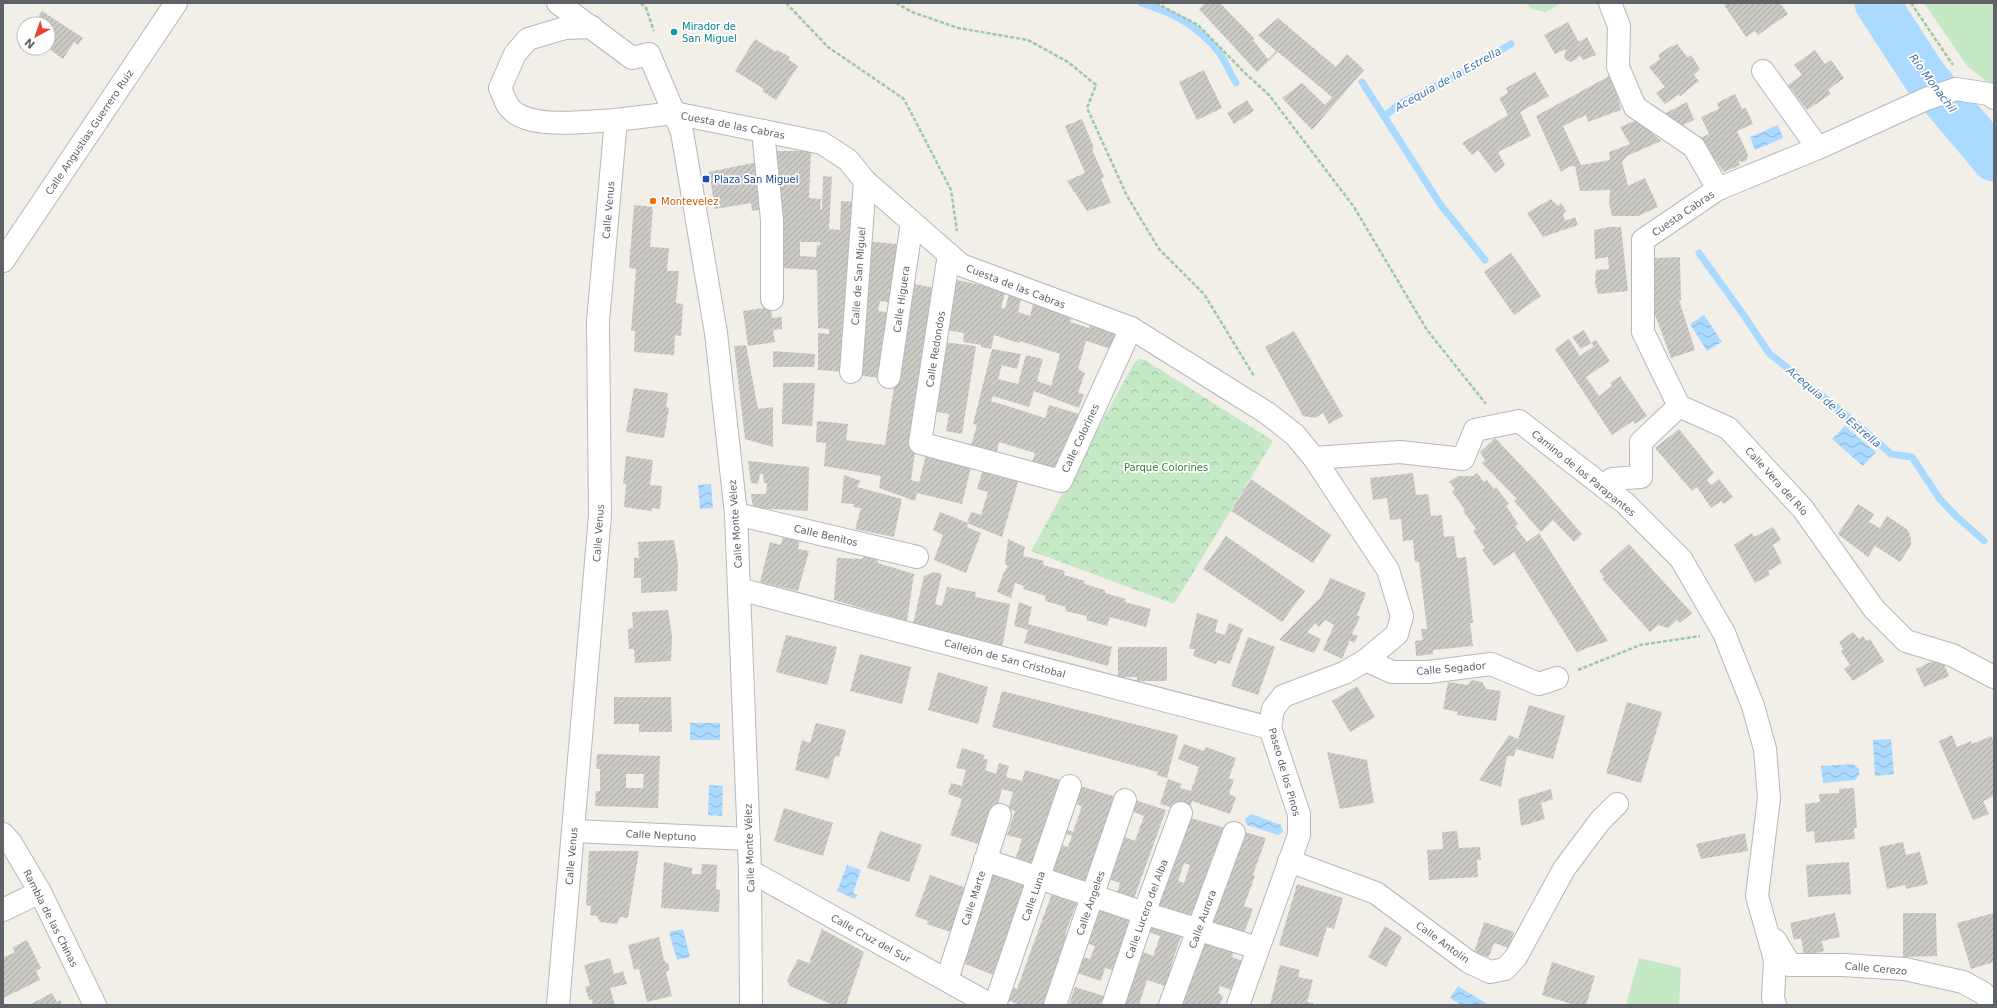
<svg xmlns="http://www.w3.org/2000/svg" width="1997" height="1008" font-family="'DejaVu Sans',sans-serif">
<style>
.grass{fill:#c5e8c5}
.park{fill:url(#park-crowns)}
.water{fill:url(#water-waves)}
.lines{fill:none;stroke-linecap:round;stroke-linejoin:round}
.stream{stroke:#aadaff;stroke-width:7}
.river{stroke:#aadaff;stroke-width:45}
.building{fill:url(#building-hatch);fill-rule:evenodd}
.minor-casing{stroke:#b5b8bc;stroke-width:24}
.path{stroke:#9cc7a9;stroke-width:2.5;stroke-dasharray:4 2;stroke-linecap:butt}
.minor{stroke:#fff;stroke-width:22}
.culture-dot{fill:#0f9aa8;stroke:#fff;stroke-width:1.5}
.transit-dot{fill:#1a4fb4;stroke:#fff;stroke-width:1.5}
.food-dot{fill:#e8710a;stroke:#fff;stroke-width:1.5}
.labels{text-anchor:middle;stroke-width:3.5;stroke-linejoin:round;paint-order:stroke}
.culture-label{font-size:10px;fill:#0d838f;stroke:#fff;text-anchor:start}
.street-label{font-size:10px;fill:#5f6368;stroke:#fff}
.transit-label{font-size:10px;fill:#164399;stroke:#fff;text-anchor:start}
.food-label{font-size:10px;fill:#c56008;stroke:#fff;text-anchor:start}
.park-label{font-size:10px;fill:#348238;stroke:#fff}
.water-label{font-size:11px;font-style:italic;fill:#4174aa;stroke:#fff}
</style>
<defs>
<pattern id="park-crowns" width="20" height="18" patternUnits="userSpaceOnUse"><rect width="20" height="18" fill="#c5e8c5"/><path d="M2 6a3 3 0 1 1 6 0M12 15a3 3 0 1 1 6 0" fill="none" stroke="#a3c0a4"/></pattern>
<pattern id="water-waves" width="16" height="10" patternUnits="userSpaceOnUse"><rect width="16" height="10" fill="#aadaff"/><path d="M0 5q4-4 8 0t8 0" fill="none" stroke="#8eb4d2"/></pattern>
<pattern id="building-hatch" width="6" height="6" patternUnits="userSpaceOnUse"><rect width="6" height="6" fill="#cccac5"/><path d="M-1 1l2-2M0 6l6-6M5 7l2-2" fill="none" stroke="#a9a8a4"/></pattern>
</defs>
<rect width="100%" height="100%" fill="#f1efe8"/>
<!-- grass -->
<g class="grass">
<path d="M1525 3H1562L1545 12 1532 9Z"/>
<path d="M1924 3H1994V87L1968 67Z"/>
<path d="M1639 958 1681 968 1679 1005H1626Z"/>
</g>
<!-- park -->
<path class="park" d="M1139 359 1145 360 1273 441 1174 604 1031 551 1134 363Z"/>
<!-- water -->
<g class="water">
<path d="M1778 125 1783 138 1755 150 1750 137Z"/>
<path d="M1704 315 1722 342 1707 351 1690 324Z"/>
<path d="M1845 426 1876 452 1863 466 1832 439Z"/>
<path d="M711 484 713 508 700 509 698 485Z"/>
<rect x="690" y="723" width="30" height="17"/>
<path d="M1891 739 1894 774 1875 776 1873 740Z"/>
<path d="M1853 764 1859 769V775L1855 780 1823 783 1821 766Z"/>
<path d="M709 785 723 786 722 816 708 815Z"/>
<path d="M1251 814 1281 825 1283 832 1278 835 1247 825 1245 819Z"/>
<path d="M847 865 861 870 853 893 857 895 855 899 837 891Z"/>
<path d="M683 929 690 957 677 960 669 932Z"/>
<path d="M1458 986 1487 1004 1486 1005H1461L1450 998Z"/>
</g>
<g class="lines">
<!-- stream -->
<g class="stream">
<path d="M1141 3C1173 13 1196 24 1218 51 1225 60 1230 73 1236 83"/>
<path d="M1362 82 1440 204 1485 260"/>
<path d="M1385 116 1399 104 1459 75 1511 44"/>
<path d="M1699 253 1745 317 1769 353 1859 426 1891 454 1912 457 1939 498 1955 515 1984 541"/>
</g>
<!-- river -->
<path class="river" d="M1877 3 1925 77 1994 159"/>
</g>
<!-- building -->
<g class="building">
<path d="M1205 3H1220L1255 39 1253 40 1268 59 1276 51 1258 35 1278 18 1336 67 1347 54 1364 70 1312 130 1282 98 1302 83 1325 105 1332 97 1278 52 1257 72 1199 9Z"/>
<path d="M1728 3H1780L1788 14 1758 35 1755 31 1746 37 1724 5Z"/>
<path d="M42 11 83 38 78 45 74 42 63 59 48 48V24H34Z"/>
<path d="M1568 22 1579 42 1587 37 1596 55 1583 60 1580 55 1575 60 1570 62 1564 58 1566 49 1555 54 1544 35Z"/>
<path d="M755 39 776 52 777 50 790 57 788 59 798 66 776 100 762 91 764 89 735 71Z"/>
<path d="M1677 44 1688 58 1691 55 1700 69 1694 75 1699 81 1680 96 1679 94 1665 104 1656 93 1665 87 1649 67 1660 59 1658 55 1671 46H1674Z"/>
<path d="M1815 50 1825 64 1831 60 1844 78 1828 90 1831 94 1807 110 1788 85 1802 75 1794 65Z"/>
<path d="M1204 70 1222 108 1197 120 1179 82Z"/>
<path d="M1535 72 1549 96 1520 112 1531 136 1498 152 1505 165 1495 173 1478 150 1472 155 1462 143 1508 115 1499 98 1508 93 1506 88Z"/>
<path d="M1613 74 1621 110 1588 122 1586 115 1563 126 1581 165 1610 160 1609 152 1630 144 1620 127 1637 120 1661 141 1627 156 1622 162 1628 186 1645 178 1658 207 1638 216H1612L1609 203 1610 190 1580 191 1575 166 1568 167 1561 172 1536 116Z"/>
<path d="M1735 94 1742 109 1746 108 1753 124 1737 131 1748 155 1747 160 1743 162 1738 161 1740 165 1724 172 1700 138 1709 134 1701 117 1719 109 1717 103Z"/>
<path d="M1247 100 1254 111 1234 124 1227 113Z"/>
<path d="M1687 102 1694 120 1681 126 1664 114Z"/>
<path d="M1082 119 1094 148 1092 149 1104 177 1101 179 1111 203 1087 211 1067 181 1085 173 1065 126Z"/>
<path d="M774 151H811L809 198 821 199 820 209 822 210 823 176 832 177 829 229 840 230 841 201 857 202 846 372 818 370V333L829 334V329L818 328 817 270 781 268ZM800 242H820V245H817L816 257 800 256Z"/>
<path d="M757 162 763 209 752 211 751 203 715 209 709 172Z"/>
<path d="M1551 199 1558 206 1561 203 1566 211 1563 214 1565 221 1575 217 1578 225 1543 237 1527 213Z"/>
<path d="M634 205 653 207 650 247 669 248 667 271H679L676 303 683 304 681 336 675 335 674 355 634 352 635 331H631L636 269 629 268Z"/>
<path d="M1610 227H1621L1628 291 1598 294 1595 283 1596 270 1609 269 1608 257 1595 259 1594 230Z"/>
<path d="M866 241 905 245 896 303 880 301 878 311 894 313 880 378 855 375Z"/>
<path d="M1511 253 1541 296 1514 315 1484 272Z"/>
<path d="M1680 257 1681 300H1679L1695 350 1671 358 1650 301 1654 258Z"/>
<path d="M952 279 990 287 1005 293 1001 308 1005 309 1009 294 1021 299 1018 312 1030 316 1033 304 1072 317 1070 322 1089 328 1091 323 1117 332 1111 349 1086 341 1078 369 1085 373 1078 393 1084 394 1079 408 1034 391 1029 407 993 396 991 401 1045 418 1049 405 1079 414 1066 451 1052 473 1030 467 1035 453 999 442 996 457 970 449 977 425 973 424 992 349 1021 354 1017 369 1002 365 998 379 1018 384 1026 355 1043 359 1037 381 1051 386 1060 354 1020 341 1019 343 994 335 991 349 981 347V345L963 342 964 333 945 330Z"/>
<path d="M910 283 939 289 911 480 919 482 927 451 972 463 962 504 917 493 915 501 879 488 881 476 824 466 826 443 816 442 817 421 848 424 846 440 885 445Z"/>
<path d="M771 307 772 318 782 317V329L773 330 775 342 748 346 743 311Z"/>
<path d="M1584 330 1591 343 1581 349 1572 337Z"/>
<path d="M1294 331 1343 416 1329 424 1323 413 1315 418 1303 416 1265 347Z"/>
<path d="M1569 339 1580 356 1594 346 1591 343 1596 340 1610 361 1586 377 1599 396 1612 386 1610 383 1620 376 1647 416 1635 424 1633 421 1612 435 1555 349Z"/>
<path d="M943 342 976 346 962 434 946 431 949 414 932 411Z"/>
<path d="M746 345 758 409 773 407V447L745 439 734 346Z"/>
<path d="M773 351 815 354 814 367H773Z"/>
<path d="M783 383H815L812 426 782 424Z"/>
<path d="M634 388 668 393 666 407 669 408 664 438 626 432Z"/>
<path d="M1679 429 1714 473 1707 480 1711 485 1719 479 1733 497 1724 504 1721 501 1711 508 1697 487 1692 491 1655 448Z"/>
<path d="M1495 438 1536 481 1582 534 1574 542 1553 520 1541 532 1514 501 1517 499 1482 463 1485 460 1480 452Z"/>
<path d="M626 456 653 460 650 485 662 486 660 509 652 508V511L624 507 626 484H623Z"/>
<path d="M748 461 809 467 808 511 753 508 751 494H766L767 483H764L763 474H760L758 484 751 483Z"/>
<path d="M984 466 1020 475 1002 537 967 523 971 512 981 515 988 492 977 489Z"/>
<path d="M1413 473 1416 495 1428 494 1431 516 1442 515 1444 537 1454 536 1457 558 1466 557 1473 623H1470L1473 646 1433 650V654L1416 656 1415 641 1423 640 1421 629H1427L1419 562H1415L1413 540 1403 541 1401 519 1390 520 1387 498 1373 500 1370 478Z"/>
<path d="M1477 473 1484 482 1487 480 1494 489 1496 487 1509 504 1506 506 1518 524 1515 526 1527 542 1539 533 1608 641 1584 649 1577 653 1514 552 1494 566 1482 550 1485 548 1473 531 1476 529 1463 511 1465 510 1452 492 1455 489 1449 482 1458 476H1473Z"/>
<path d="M844 475 861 481 857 487 902 499 894 537 855 529 861 508 853 507 854 504 841 503Z"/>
<path d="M1251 479 1331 535 1313 563 1231 511Z"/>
<path d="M1858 504 1874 514 1869 522 1880 528 1887 516 1908 530 1911 539V545L1900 562 1875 546 1868 557 1838 534Z"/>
<path d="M940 512 968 523 967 527 981 533 966 573 934 560 943 535 933 530Z"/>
<path d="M1773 527 1781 540 1773 545 1782 563 1768 571 1770 575 1755 583 1734 545 1752 533 1754 537Z"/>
<path d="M784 534 800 539 798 549 809 551 798 591 760 582 770 542 781 545Z"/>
<path d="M1226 536 1305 591 1282 622 1203 569Z"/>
<path d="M1008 539 1025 547 1023 556 1044 561 1043 565 1065 571 1064 575 1085 581 1084 584 1105 590V593L1126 599 1125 602 1151 609 1146 627 1110 617 1107 626 1086 620 1087 616 1065 611 1066 607 1045 601 1046 596 1023 589 1024 586 1015 583 1011 598 997 592 1003 574 1008 566 1005 564Z"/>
<path d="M674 540 678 564 677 591 641 593V578H634V558H639L638 542Z"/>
<path d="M1629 544 1692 613 1680 623 1677 620 1668 628 1658 625 1650 632 1602 579 1604 577 1599 571Z"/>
<path d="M864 549 878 551V563L914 574 907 621 834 600 837 558 863 559Z"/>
<path d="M934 572 942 574 935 604 942 606 947 587 976 592 975 597 1010 604 1002 649 913 624 924 576Z"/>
<path d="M1330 578 1366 593 1357 615 1360 617 1352 634 1358 636 1354 643 1350 640 1342 659 1323 650 1334 625 1325 620 1319 627 1315 623 1307 632 1321 639 1314 653 1279 640 1321 597Z"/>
<path d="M1019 602 1032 607 1028 624 1112 647 1108 666 1024 643 1028 630 1014 626Z"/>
<path d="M668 610 672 636 671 661 635 663 634 649H629L628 637V629L633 628 632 612Z"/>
<path d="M1197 613 1218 620 1215 632 1225 635 1229 623 1243 629 1230 664 1218 660 1216 664 1193 656 1195 649H1189Z"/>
<path d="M1853 632 1859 639 1863 636 1867 641 1870 639 1884 661 1853 681 1844 669 1850 665 1841 651 1843 649 1839 642Z"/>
<path d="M786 635 837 647 827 685 776 672Z"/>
<path d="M1248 637 1275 647 1258 695 1231 686Z"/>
<path d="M1118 647H1167V681H1137V677H1125V680L1118 679Z"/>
<path d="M860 654 911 667 902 704 850 691Z"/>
<path d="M1941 657 1949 676 1924 687 1916 669Z"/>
<path d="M938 672 988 687 978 724 928 710Z"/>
<path d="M1472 680 1482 682 1486 689 1501 691 1496 721 1457 715 1458 712 1443 709 1448 682 1468 685Z"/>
<path d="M1357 686 1375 717 1350 732 1332 701Z"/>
<path d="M1002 691 1178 735 1167 778 1157 775 1158 772 992 727Z"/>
<path d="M614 697H671L672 732H639V724H614Z"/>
<path d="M1627 702 1662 712 1641 783 1606 773Z"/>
<path d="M1529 705 1565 716 1553 759 1516 749 1514 756H1507L1501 787 1479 780 1509 735 1518 739Z"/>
<path d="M816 723 846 730 839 757 835 756 829 779 795 770 802 740 810 743Z"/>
<path d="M1952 735 1957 747 1971 741 1972 744 1991 736 1994 741V796L1983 801 1989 814 1973 820 1939 741Z"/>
<path d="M1184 744 1204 751 1206 747 1236 758 1229 778 1234 780 1229 794 1236 797 1230 814 1192 801 1188 812 1160 804 1168 779 1182 784 1180 788 1191 791 1199 767 1178 759Z"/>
<path d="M962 748 985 755 983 758 988 760 985 770 996 774 999 763 1009 766 1006 777 1022 781 1025 770 1068 782 1030 869 1014 863 1022 839 1007 835 1015 811 1008 809 1013 792 1002 789 997 808 981 845 950 835 962 799 948 794 951 783 962 786 963 781 966 770 956 768Z"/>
<path d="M1327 752 1367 760 1374 803 1340 809Z"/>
<path d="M597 754 660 756 658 808 595 806 596 791H600V769H596ZM626 774H644L643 788H626Z"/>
<path d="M1077 785 1116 797 1084 885 1048 874 1058 844 1068 847 1072 836 1061 832 1063 828 1073 832 1082 806 1071 803Z"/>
<path d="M1854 788 1857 828H1854L1855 839 1815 843 1814 831 1806 832 1805 804 1820 802 1819 794 1839 793V789Z"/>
<path d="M1551 789 1553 799 1541 803 1545 819 1521 826 1518 799Z"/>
<path d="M1132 799 1166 810 1133 901 1116 895 1120 883 1105 878 1120 835 1135 841 1144 816 1128 810Z"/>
<path d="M784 808 833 823 823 856 774 841Z"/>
<path d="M1187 817 1229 829 1220 857 1213 855 1208 870 1214 872 1196 924 1152 909ZM1184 863 1190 865 1184 883 1178 881Z"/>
<path d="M880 831 922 845 909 882 867 868Z"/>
<path d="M1241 831 1266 838 1253 875 1255 876 1244 906 1253 909 1243 936 1207 923Z"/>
<path d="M1457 831 1459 848 1480 847 1481 860H1477L1478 877 1429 880 1427 850 1443 849 1442 832Z"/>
<path d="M1745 833 1748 851 1701 859 1696 844Z"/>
<path d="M1903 842 1906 855 1920 852 1928 884 1906 889 1905 885 1887 889 1879 847Z"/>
<path d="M589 851H639L628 918 620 917 617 924 600 922 597 916 590 915 591 906 586 905Z"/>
<path d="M664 862 692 868V874H701L702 864 717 865 716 889 720 890 719 912 661 908Z"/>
<path d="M1849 862 1851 894 1808 897 1806 865Z"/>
<path d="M988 873 1025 886 996 976 960 962Z"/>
<path d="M930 875 969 889 954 933 927 924 928 921 915 916Z"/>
<path d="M1297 884 1343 898 1334 929 1327 927 1318 957 1279 945Z"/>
<path d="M1055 885 1080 894 1065 934 1069 936 1047 1005H1020L1005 999 1010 986 1017 989Z"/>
<path d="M1096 907 1137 916 1117 972 1105 968 1101 981 1077 973 1082 957 1090 959 1095 946 1083 942Z"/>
<path d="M1835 913 1840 937 1822 941 1824 951 1804 956 1801 938 1794 940 1790 923Z"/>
<path d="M1903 913H1936L1937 956 1903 957Z"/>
<path d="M1994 913V962L1971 969 1957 923Z"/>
<path d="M1150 916 1184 927 1170 969 1180 972 1174 989 1147 980 1139 1005H1120L1138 950 1153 956 1160 936 1145 931Z"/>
<path d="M1484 922 1514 932 1509 948 1494 943 1489 957 1474 953Z"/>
<path d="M1385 926 1402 937 1386 967 1368 957Z"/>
<path d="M822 929 864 952 846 1005H833L790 986 787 980 798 959 809 963Z"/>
<path d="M1203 933 1236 945 1232 957 1242 961 1232 990 1220 986 1218 993 1223 996 1220 1005H1178Z"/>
<path d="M659 937 664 960 669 965V970L666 972 672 996 647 1002 639 969 634 970 628 945Z"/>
<path d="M27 940 41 968 36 971 40 980 3 998V958L15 952 12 948Z"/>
<path d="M610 958 614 974 623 971 627 984 610 988 615 1005H593L592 999 589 1000 585 987 590 985 584 965Z"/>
<path d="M1552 962 1595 976 1586 1005H1575L1542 995Z"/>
<path d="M1280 965 1300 970 1298 977 1313 980 1307 1002 1313 1003V1005H1270Z"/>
<path d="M1075 987 1104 996 1100 1005H1069Z"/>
<path d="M52 993 57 1002 60 1000 62 1005H29Z"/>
</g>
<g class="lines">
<defs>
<g id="minor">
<path d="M558 3 632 58 649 54 682 132 716 333 736 514 750 871 751 1005"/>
<path d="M1610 3 1619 26 1618 67 1635 107 1694 147 1718 189"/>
<path d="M592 27 565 28 528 39 515 54 500 88C503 94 505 102 509 107 527 131 590 121 616 120"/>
<path d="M1763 71 1818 148"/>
<path d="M763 131 772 220V299"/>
<path d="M949 254 920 443 1061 481 1131 328"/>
<path d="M3 261 176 3"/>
<path d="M851 372 865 181"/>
<path d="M889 377 912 222"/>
<path d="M1679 406 1643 332V240L1718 189 1818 148 1926 99 1956 89 1989 94 1994 98"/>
<path d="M1679 406 1728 428 1803 509 1874 609 1906 641 1952 655 1994 677"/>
<path d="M1314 458 1400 452 1463 459 1475 430 1519 421 1625 503 1681 559 1724 633 1753 706 1765 749 1769 798 1757 896 1775 960 1773 998 1775 1005"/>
<path d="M1604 487 1612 479 1641 477V442L1679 406"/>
<path d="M736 514 917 557"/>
<path d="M739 589 1270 728"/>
<path d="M1366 660 1392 672H1428L1491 664 1539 684 1557 678"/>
<path d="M574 831 749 839"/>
<path d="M3 834 11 843 40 892 95 1005"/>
<path d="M985 860 1144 913 1258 948"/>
<path d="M1289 861 1376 893 1469 962 1490 972 1505 969 1516 957 1564 869 1600 821 1617 804"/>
<path d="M750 871 991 1005"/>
<path d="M3 910 40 892"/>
<path d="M1775 940 1790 965H1843L1905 969 1963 982 1983 993 1994 1005"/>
<path d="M947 980 1000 815"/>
<path d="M558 1005 600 515 598 321 616 120 674 113 822 143 848 160 865 181 961 265 1131 328 1267 413 1295 435 1314 458 1388 570 1402 616 1397 634 1366 660 1344 673 1283 696 1273 709 1270 728 1299 814V835L1238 1005"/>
<path d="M995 1005 1070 786"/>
<path d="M1055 1005 1125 800"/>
<path d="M1113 1005 1144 913 1181 813"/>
<path d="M1170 1005 1234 833"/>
</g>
</defs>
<!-- minor casing -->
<use href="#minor" class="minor-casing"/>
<!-- path -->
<g class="path">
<path d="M641 3 646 8 654 31"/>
<path d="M786 3 828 47 904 99 951 190 957 231"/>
<path d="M896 3 912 12 958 28 1028 40 1068 62 1096 85 1087 108 1127 196 1159 249 1204 294 1254 376"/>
<path d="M1156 3 1198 25 1245 73 1269 95 1354 207 1427 330 1486 404"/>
<path d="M1911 3 1953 65"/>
<path d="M1578 670 1640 645 1700 636"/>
</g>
<!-- minor -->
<use href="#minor" class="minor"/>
</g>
<!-- markers -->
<circle class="culture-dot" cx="674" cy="32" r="4"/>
<rect class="transit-dot" x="702" y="175" width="8" height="8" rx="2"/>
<circle class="food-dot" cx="653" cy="201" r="4"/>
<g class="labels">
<!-- culture labels -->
<g class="culture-label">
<text x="682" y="30">Mirador de<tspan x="682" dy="12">San Miguel</tspan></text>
</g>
<!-- street labels -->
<g class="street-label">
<text transform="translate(733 125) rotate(11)" y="4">Cuesta de las Cabras</text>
<text transform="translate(89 132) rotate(-56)" y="4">Calle Angustias Guerrero Ruiz</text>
<text transform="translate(608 210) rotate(-85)" y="4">Calle Venus</text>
<text transform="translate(1683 213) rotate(-34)" y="4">Cuesta Cabras</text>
<text transform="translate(858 276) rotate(-86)" y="4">Calle de San Miguel</text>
<text transform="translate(1016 286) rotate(21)" y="4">Cuesta de las Cabras</text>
<text transform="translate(901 299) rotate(-82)" y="4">Calle Higuera</text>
<text transform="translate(935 349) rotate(-81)" y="4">Calle Redondos</text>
<text transform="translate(1080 438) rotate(-65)" y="4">Calle Colorines</text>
<text transform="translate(1584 473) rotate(39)" y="4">Camino de los Parapantes</text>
<text transform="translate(1777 481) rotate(48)" y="4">Calle Vera del Río</text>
<text transform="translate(735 524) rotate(-94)" y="4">Calle Monte Vélez</text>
<text transform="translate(598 533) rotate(-86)" y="4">Calle Venus</text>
<text transform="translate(826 535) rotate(13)" y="4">Calle Benitos</text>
<text transform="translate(1005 658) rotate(15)" y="4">Callejón de San Cristobal</text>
<text transform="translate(1451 668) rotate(-5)" y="4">Calle Segador</text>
<text transform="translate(1285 772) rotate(74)" y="4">Paseo de los Pinos</text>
<text transform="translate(661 835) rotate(3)" y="4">Calle Neptuno</text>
<text transform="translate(749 848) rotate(-92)" y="4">Calle Monte Vélez</text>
<text transform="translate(571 856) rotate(-85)" y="4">Calle Venus</text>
<text transform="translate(1033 896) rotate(-71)" y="4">Calle Luna</text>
<text transform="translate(973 898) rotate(-72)" y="4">Calle Marte</text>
<text transform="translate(1090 903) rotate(-71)" y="4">Calle Ángeles</text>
<text transform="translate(1146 909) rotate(-70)" y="4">Calle Lucero del Alba</text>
<text transform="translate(51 918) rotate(63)" y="4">Rambla de las Chinas</text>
<text transform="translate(1202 919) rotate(-70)" y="4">Calle Aurora</text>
<text transform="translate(871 938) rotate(29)" y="4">Calle Cruz del Sur</text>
<text transform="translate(1443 942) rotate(36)" y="4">Calle Antolín</text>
<text transform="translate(1876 968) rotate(5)" y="4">Calle Cerezo</text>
</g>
<!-- transit labels -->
<g class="transit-label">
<text x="714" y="183">Plaza San Miguel</text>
</g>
<!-- food labels -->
<g class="food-label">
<text x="661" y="205">Montevelez</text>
</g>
<!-- park labels -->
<g class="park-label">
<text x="1166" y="471">Parque Colorines</text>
</g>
<!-- water labels -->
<g class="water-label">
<text transform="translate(1448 79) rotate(-29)" y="4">Acequia de la Estrella</text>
<text transform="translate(1933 83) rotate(53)" y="4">Río Monachil</text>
<text transform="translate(1834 407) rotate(40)" y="4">Acequia de la Estrella</text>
</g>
</g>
<!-- border -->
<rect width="1997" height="1008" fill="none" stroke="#5f6368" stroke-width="8"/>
<!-- north arrow -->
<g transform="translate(36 36) rotate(220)"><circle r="19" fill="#ffffff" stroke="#bfc1c3"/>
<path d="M0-3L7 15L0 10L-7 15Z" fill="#ea4335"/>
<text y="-6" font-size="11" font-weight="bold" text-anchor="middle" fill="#5f6368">N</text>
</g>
</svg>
